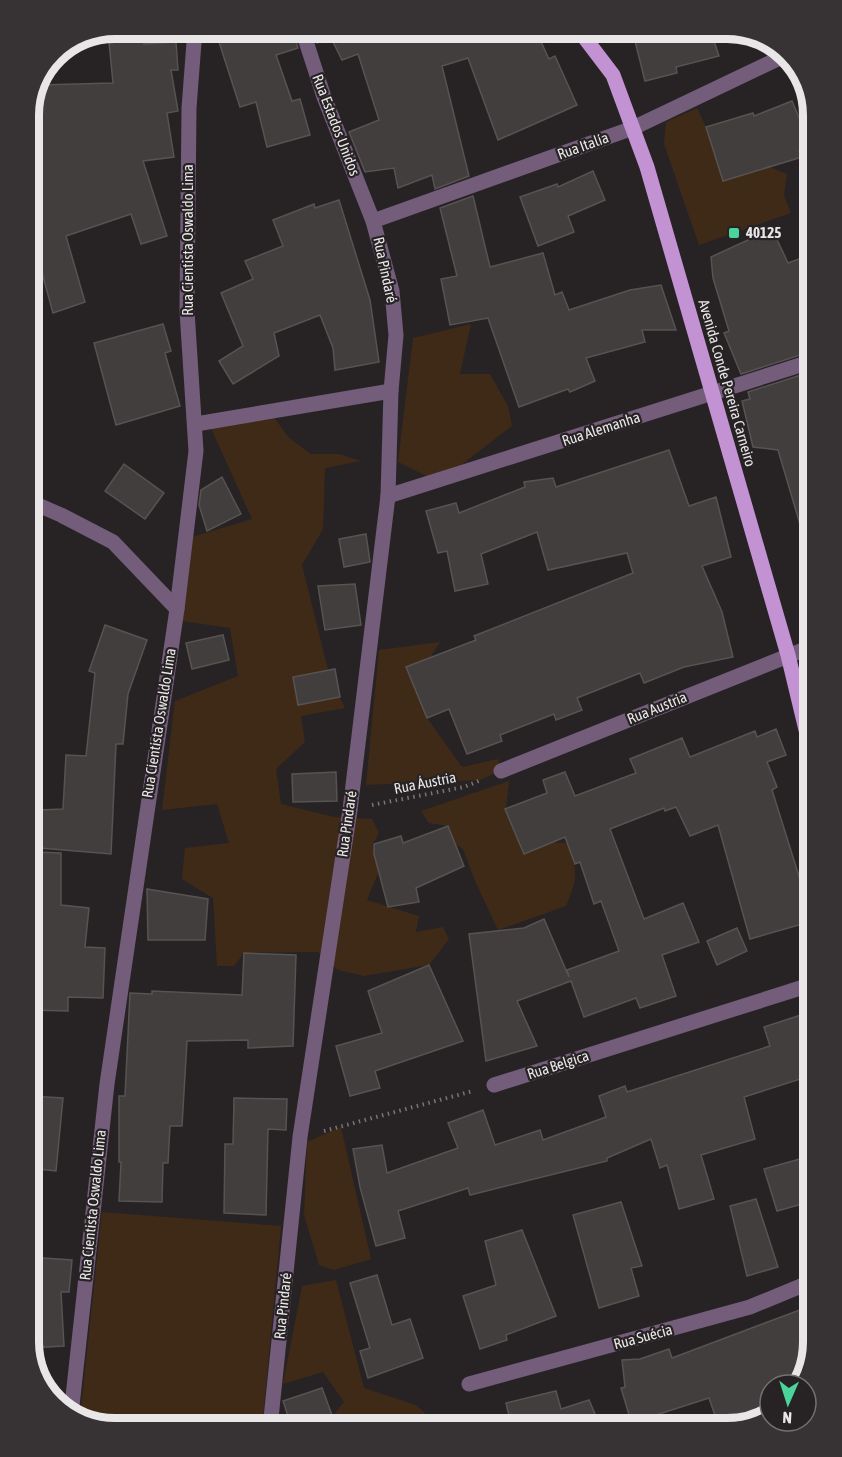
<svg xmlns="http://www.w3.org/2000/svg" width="842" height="1457" font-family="'Asap Condensed',sans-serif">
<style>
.green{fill:#3f2a18}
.building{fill:#423e3e;stroke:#575353;stroke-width:1.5}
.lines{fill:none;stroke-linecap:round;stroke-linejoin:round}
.path{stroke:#787576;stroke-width:4;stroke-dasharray:1.5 4.5;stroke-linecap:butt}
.minor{stroke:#745c7b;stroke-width:15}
.major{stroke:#c392d3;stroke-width:15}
.poi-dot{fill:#4ad49c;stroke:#272325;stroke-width:2}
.labels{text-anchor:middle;stroke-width:4.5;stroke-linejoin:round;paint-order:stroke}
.street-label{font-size:15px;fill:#e9e6e7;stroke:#272325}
.poi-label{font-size:15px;font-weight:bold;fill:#e9e6e7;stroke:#272325;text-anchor:start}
.rim{fill:none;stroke:#e9e6e7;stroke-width:8}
</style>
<rect width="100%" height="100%" fill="#272325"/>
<!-- green -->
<g class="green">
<path d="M697 108 706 127 723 181 770 167 787 174 784 195 791 213 699 245 664 144 666 122Z"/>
<path d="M471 324 460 374H490L508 406 512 426 439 482 398 462 413 338Z"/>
<path d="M271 413 288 437 311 454H339L361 461 325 468 323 529 302 565 330 678 345 708 301 716 305 742 276 769 281 804 334 817 372 819 379 833 372 845 379 871 367 900 419 916 416 932 443 927 449 939 429 965 364 976 338 970 318 952 244 953 234 966H217L213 898 182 879 185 848 229 843 217 804 162 810 175 701 238 676 230 628 182 621 192 537 252 519 210 426Z"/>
<path d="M440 642 429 659 407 668 427 718 462 767 498 759 501 771 480 780 366 785 379 650Z"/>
<path d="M43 743 29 781V747Z"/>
<path d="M509 781 506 809 523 854 552 842 567 843C578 871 578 878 566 906L498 930 475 881 463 849 455 844 448 826 429 823 421 811Z"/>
<path d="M341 1127 371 1259 334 1270 319 1265 304 1215 307 1142Z"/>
<path d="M102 1212 281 1226 262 1428H110L80 1418Z"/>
<path d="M336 1280 364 1388 416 1405 441 1428H323L344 1402 323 1372 283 1384 302 1286Z"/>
</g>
<!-- building -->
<g class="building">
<path d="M143 29 144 44 176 42 178 70H171L178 111 167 113 174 157 143 161 167 236 141 244 131 214 66 236 85 302 53 313 29 225V142H36L34 99 40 85 113 83 108 32Z"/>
<path d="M244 29 246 36 266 29H292L298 48 276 55 292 101 300 99 310 135 267 147 256 102 240 107 218 39Z"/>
<path d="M312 29H535L549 59 555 56 577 105 498 140 468 58 442 66 469 176 435 189 432 175 398 188 394 168 365 172 349 132 379 120 358 54 342 60 331 38 317 43Z"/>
<path d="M632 29H710L719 56 676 67 677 73 645 81Z"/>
<path d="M792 101 811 146 799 151 802 157 723 181 706 127 753 113 754 116Z"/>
<path d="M593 171 605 200 568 216 574 232 538 246 520 197 557 184 558 187Z"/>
<path d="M473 196 490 267 543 253 555 295 562 292 569 310 630 290 661 285 676 330H642L645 342 586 358 595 381 570 392 568 389 519 407 488 318 450 325 441 279 457 276 440 208Z"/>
<path d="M339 200 370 300 379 362 335 370 333 348 320 315 274 333 279 356 233 384 219 361 243 346 221 293 253 279 245 261 283 246 273 220 314 204 315 208Z"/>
<path d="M772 229 788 263 813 254V351L741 374 724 333 729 331 713 278 711 257Z"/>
<path d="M163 324 171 351 165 353 180 406 116 425 94 343Z"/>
<path d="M813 371V547L807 548 778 450 753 447 742 401 750 399 748 392Z"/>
<path d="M669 450 689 506 716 497 731 557 702 566 722 612 733 657 684 667 644 683 640 673 577 698 582 710 556 720 554 714 500 735 502 741 467 754 449 709 427 718 406 667 476 640 474 636 633 573 627 553 548 570 537 532 481 554 488 584 455 591 447 551 438 553 426 511 456 503 459 513 525 487 524 482 553 478 556 487Z"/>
<path d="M124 464 164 493 145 519 105 491Z"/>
<path d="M222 477 241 514 207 531 199 505 201 490Z"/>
<path d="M366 534 370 562 344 567 339 539Z"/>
<path d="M355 584 361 625 325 630 318 586Z"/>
<path d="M105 625 147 640 128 694 123 744H116L111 854 40 848V810L63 809 66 755 86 756 95 673 89 671Z"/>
<path d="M223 635 229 660 192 669 186 643Z"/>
<path d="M335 669 340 697 298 705 293 677Z"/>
<path d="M776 729 786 755 767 762 777 787 772 790 813 921 750 939 718 825 690 836 676 807 665 811 664 808 610 829 644 919 683 903 699 942 662 955 676 996 640 1008 636 998 584 1017 571 981 517 1001 537 1046 486 1061 469 934 524 928 544 919 569 977 567 970 619 951 601 901 594 904 580 862 575 864 565 837 524 854 505 809 547 793 543 780 565 772 575 796 636 773 630 759 682 738 690 757 755 731 757 737Z"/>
<path d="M336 772 337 801 293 802 292 774Z"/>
<path d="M448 826 464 866 416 888 419 902 388 907 374 854V844L401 836 403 843Z"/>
<path d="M36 852 61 853V905L89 908 85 947 105 948 103 998 68 997V1011L29 1010V904H37Z"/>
<path d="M147 889 208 899 205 940H148Z"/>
<path d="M737 928 747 951 717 965 707 941Z"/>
<path d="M244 953 296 955 293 1046 248 1048V1040L187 1041 182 1126H170L168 1163H163L162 1202 119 1201 121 1162H119V1096H125L130 993 152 994V991L242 995Z"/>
<path d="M429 965 463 1041 375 1071 380 1088 350 1096 336 1046 382 1033 368 991Z"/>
<path d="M813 1011V1075L744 1097 755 1139 701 1155 714 1199 679 1209 667 1165 660 1168 651 1139 607 1158V1161L470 1195 468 1188 398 1211 405 1238 376 1246 360 1187 353 1149 382 1145 387 1173 458 1148 448 1123 483 1110 495 1145 540 1130 543 1140 606 1117 599 1096 625 1086 627 1092 770 1046 764 1027Z"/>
<path d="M29 1096 63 1098 56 1171 29 1168Z"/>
<path d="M234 1098 287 1099 286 1130 268 1129 266 1215 224 1213 225 1144H233Z"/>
<path d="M800 1159 813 1201 777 1211 764 1169Z"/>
<path d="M756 1199 778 1267 747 1276 730 1206Z"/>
<path d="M621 1202 642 1266 631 1268 639 1296 599 1308 573 1215Z"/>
<path d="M522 1230 556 1316 506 1335 507 1340 480 1349 463 1296 496 1285 485 1241Z"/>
<path d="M29 1257 72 1260 69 1292H61L64 1346 30 1348Z"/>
<path d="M377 1275 392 1325 410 1319 423 1358 368 1378 360 1351 370 1348 350 1283Z"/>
<path d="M813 1305V1342L800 1385H770V1408L719 1427 709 1398 656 1415 659 1428H633L621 1388 625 1387 622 1360 640 1359 669 1349 672 1358Z"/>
<path d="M322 1388 332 1415 292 1428 283 1401Z"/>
<path d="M556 1391 561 1409 589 1400 601 1428H512L506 1403Z"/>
</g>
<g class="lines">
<!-- path -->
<g class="path">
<path d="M372 805 464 787 481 780"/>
<path d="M324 1131 473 1091"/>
</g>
<!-- minor -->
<g class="minor">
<path d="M373 221 633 128 786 55"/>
<path d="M196 424 391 391"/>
<path d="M388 496 813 361"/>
<path d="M29 501 61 515 113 542 177 609"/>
<path d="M501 771 813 646"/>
<path d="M494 1085 813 984"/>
<path d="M469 1384 750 1307 813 1281"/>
<path d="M71 1415 107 1084 177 609 196 451 187 311 189 108 195 29"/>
<path d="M270 1428 300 1137 350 810 388 496 391 391 396 335 392 291 373 221 324 97 302 29"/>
</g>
<!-- major -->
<path class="major" d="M578 29 613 75 647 167 788 655 813 759"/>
</g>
<!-- markers -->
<rect class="poi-dot" x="728" y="227" width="12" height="12" rx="3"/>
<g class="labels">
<!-- street labels -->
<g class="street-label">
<text transform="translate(336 125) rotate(69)" y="5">Rua Estados Unidos</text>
<text transform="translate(583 146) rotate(-20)" y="5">Rua Italía</text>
<text transform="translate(188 240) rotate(-90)" y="5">Rua Cientista Oswaldo Lima</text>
<text transform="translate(385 270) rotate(78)" y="5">Rua Pindaré</text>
<text transform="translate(727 383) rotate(74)" y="5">Avenida Conde Pereira Carneiro</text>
<text transform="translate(601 429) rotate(-18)" y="5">Rua Alemanha</text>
<text transform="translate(657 708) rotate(-22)" y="5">Rua Austria</text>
<text transform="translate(159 723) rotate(-81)" y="5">Rua Cientista Oswaldo Lima</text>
<text transform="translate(425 783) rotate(-11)" y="5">Rua Áustria</text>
<text transform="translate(347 824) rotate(-82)" y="5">Rua Pindaré</text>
<text transform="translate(558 1065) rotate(-18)" y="5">Rua Belgica</text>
<text transform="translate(93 1205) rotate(-84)" y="5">Rua Cientista Oswaldo Lima</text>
<text transform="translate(283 1306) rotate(-84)" y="5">Rua Pindaré</text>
<text transform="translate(643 1337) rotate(-15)" y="5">Rua Suécia</text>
</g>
<!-- poi labels -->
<g class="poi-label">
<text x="746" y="238">40125</text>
</g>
</g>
<!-- crop -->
<path d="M0 0H842V1457H0ZM115 39H727A76 76 0 0 1 803 115V1342A76 76 0 0 1 727 1418H115A76 76 0 0 1 39 1342V115A76 76 0 0 1 115 39Z" fill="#373335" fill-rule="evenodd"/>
<path class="rim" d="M115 39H727A76 76 0 0 1 803 115V1342A76 76 0 0 1 727 1418H115A76 76 0 0 1 39 1342V115A76 76 0 0 1 115 39Z"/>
<!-- north arrow -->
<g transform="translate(788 1403) rotate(183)"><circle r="28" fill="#272325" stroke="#757173" stroke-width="1.5"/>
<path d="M0-4.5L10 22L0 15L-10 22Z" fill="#4ad49c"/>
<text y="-9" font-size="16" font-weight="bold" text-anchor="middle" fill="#e9e6e7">N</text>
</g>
</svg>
